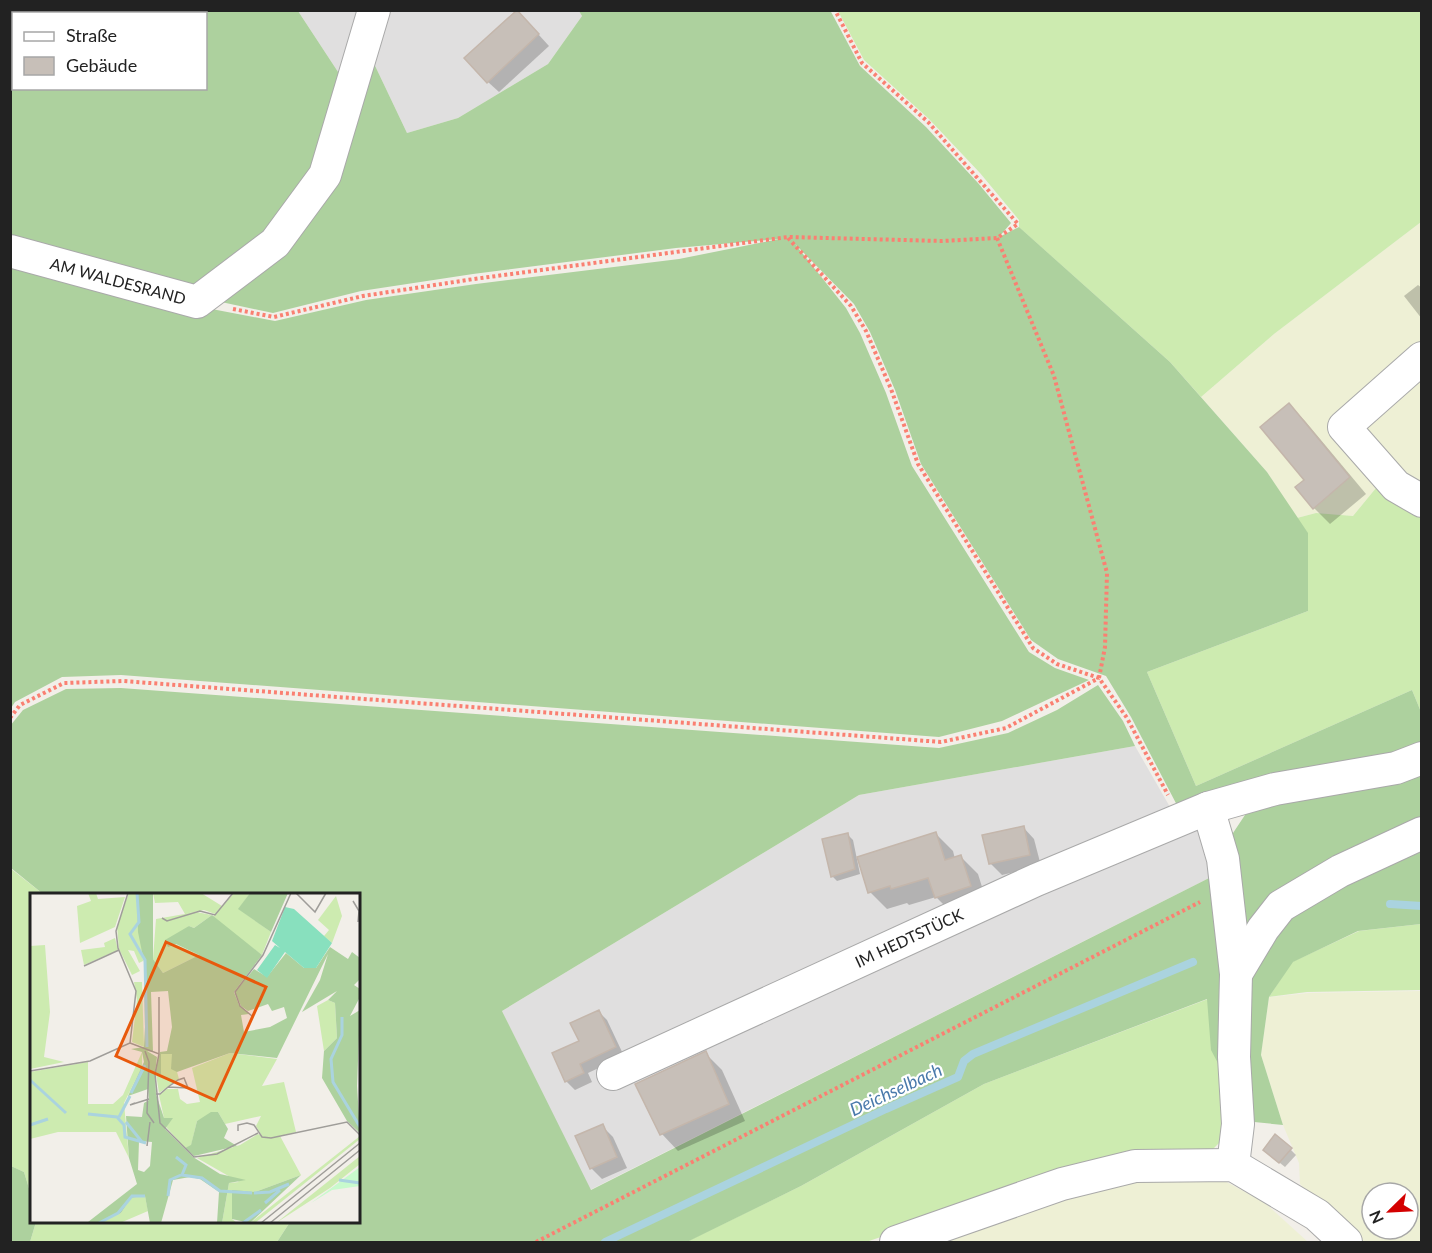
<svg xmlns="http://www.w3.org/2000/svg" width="1432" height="1253" font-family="Lato,sans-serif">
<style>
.residential{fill:#e0dfdf}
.farmland{fill:#eef0d5;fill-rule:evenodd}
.grass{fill:#cdebb0}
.forest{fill:#add19e;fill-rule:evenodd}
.shadow{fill:#0003}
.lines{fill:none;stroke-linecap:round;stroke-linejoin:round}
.stream{stroke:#aad3df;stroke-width:8}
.building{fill:#c7bfb8;stroke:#c4b6ab;stroke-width:1.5}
.minor-casing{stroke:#a9a9a9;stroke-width:34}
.path{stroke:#fa8072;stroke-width:4;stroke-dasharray:3 3;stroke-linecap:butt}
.minor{stroke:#fff;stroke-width:32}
.labels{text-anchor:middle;stroke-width:4.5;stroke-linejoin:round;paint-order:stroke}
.street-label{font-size:16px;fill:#222;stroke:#fff}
.water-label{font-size:18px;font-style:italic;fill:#4a7aab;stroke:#fff}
.inset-river{fill:none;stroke:#aad3df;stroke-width:3}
.inset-road{fill:none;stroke:#9f9d99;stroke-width:1.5}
.view{fill:#e8590c;fill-opacity:0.15;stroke:#e8590c;stroke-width:3}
.inset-edge{fill:none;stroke:#222;stroke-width:3}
</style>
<rect width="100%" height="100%" fill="#f2efe9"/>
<!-- residential -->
<g class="residential">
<path d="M579 10 582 16 548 64 458 118 407 133 368 51 342 78 298 11Z"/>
<path d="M1135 746 1178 821 1212 839 1217 874 590 1190 502 1011 859 795Z"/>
</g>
<!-- farmland -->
<g class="farmland">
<path d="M1421 222V495L1381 482 1353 516 1316 513 1297 518 1267 472 1201 397 1274 334Z"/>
<path d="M1421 991V1242H1355L1300 1184 1299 1163 1283 1125 1261 1055 1269 997 1309 993ZM1372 1193H1408V1229H1372Z"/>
<path d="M1217 1177 1264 1202 1308 1242H929L1068 1197 1141 1178Z"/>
</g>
<!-- grass -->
<g class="grass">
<path d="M838 11H1421V222L1274 334 1201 397 1170 362 1021 229 1019 227V220L980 173 929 119 864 60Z"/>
<path d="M1381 482 1421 508V712L1412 690 1196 786 1147 672 1308 611V534L1297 518 1316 513 1353 516Z"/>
<path d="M10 868 43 894H32L31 1195 24 1172 11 1166Z"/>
<path d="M1421 924V990L1307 992 1269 997 1292 962 1359 931Z"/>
<path d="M1208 999 1212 1050 1229 1084 1228 1134 1213 1149 1035 1185 866 1242H686L801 1186 984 1084Z"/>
<path d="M36 1222H290L277 1242H30Z"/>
</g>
<!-- forest -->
<g class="forest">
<path d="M830 10 860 66 926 127 978 183 1011 223 999 237 1019 227 1170 362 1267 472 1308 533V611L1147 672 1196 786 1412 690 1421 712 1422 752 1267 785 1243 781 1179 809 1131 717 1106 676 1058 659 1031 640 921 464 895 390 870 332 854 304 795 244 846 308 860 333 886 393 912 466 1029 652 1055 668 1089 680 1002 721 939 737 121 675 62 677 15 702 11 708V259L196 306 275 321 366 300 476 284 679 259 779 239 676 248 473 274 361 291 273 313 212 300 281 251 368 51 407 133 458 118 548 64 582 16 579 11Z"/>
<path d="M10 11H298L342 78 318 170 270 240 196 295 11 245ZM14 14H206V88H14Z"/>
<path d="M1098 685 1123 721 1135 746 859 795 502 1011 591 1190 1217 874 1229 1084 1211 1050 1207 999 984 1084 801 1186 687 1242H277L290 1222H358V894H43L11 868 10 726 23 710 66 689 121 688 939 748 1008 733 1057 710Z"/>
<path d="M1421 764V924L1358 931 1293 962 1269 997 1261 1055 1283 1125 1244 1121 1233 919V833L1245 815 1271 797Z"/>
<path d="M11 1166 24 1172 31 1195 32 1222H36L30 1242H11Z"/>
</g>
<!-- shadow -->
<g class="shadow">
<path d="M528 23 549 46 499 92 488 82Z"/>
<path d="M1418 285 1422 288V319L1404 296Z"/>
<path d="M1289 405 1305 421 1366 494 1330 524 1314 508Z"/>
<path d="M1023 827 1034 839 1041 866 1002 875 991 864 984 837Z"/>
<path d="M936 834 953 851 955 859 961 857 978 874 987 903 953 914 936 897 909 905 907 903 887 909 870 892Z"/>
<path d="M848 835 853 840 860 874 837 881 832 876Z"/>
<path d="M598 1011 607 1020 624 1056 588 1073 592 1082 575 1090 566 1081 581 1042Z"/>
<path d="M705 1053 722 1070 745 1121 678 1151 662 1134Z"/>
<path d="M602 1126 613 1137 627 1168 602 1179 591 1168Z"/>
<path d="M1290 1149 1296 1155 1285 1167 1270 1155Z"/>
</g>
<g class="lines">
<!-- stream -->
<g class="stream">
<path d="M1390 904 1422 906"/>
<path d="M605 1242 886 1109 958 1077 964 1061 973 1054 1193 962"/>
</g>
</g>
<!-- building -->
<g class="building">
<path d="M517 10 539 34 487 83 464 58Z"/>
<path d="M1289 403 1350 477 1313 509 1295 487 1304 480 1260 427Z"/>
<path d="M1024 826 1030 855 989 864 982 835Z"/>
<path d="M936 832 945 860 961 855 971 886 935 898 928 878 891 889 890 886 868 893 857 857Z"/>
<path d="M848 833 855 869 831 877 822 839Z"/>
<path d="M599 1010 616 1047 580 1064 584 1073 565 1082 552 1053 579 1041 570 1023Z"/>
<path d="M706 1051 729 1104 660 1135 635 1084Z"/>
<path d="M603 1124 617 1157 590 1169 575 1136Z"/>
<path d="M1275 1134 1292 1148 1279 1163 1263 1150Z"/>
</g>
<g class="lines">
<defs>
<g id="minor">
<path d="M10 251 197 302 275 243 325 175 374 10"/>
<path d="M1422 358 1344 427 1396 486 1422 501"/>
<path d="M1208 808 1275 789 1396 768 1422 758"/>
<path d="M1236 974 1263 929 1281 906 1340 871 1422 833"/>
<path d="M613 1074 1036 880 1208 808 1223 859 1236 974 1234 1057 1238 1124 1233 1165"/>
<path d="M896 1242 1062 1184 1135 1166 1233 1165 1317 1215 1346 1242"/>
</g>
</defs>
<!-- minor casing -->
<use href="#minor" class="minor-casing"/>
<!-- path -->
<g class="path">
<path d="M788 238 851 306 866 331 891 389 918 464 1033 648 1057 664 1099 678 1127 718 1168 795"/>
<path d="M997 238 1054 376 1107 573 1105 647 1099 678"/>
<path d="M233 309 274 317 363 296 474 279 788 237 942 241 997 238 1018 224 928 122 862 63 835 10"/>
<path d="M10 718 20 705 64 683 123 681 941 742 1006 728 1099 678"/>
<path d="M536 1242 1200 902"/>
</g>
<!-- minor -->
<use href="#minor" class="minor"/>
</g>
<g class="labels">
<!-- street labels -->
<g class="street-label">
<text transform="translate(118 281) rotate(15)" y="6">AM WALDESRAND</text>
<text transform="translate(909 938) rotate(-25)" y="6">IM HEDTSTÜCK</text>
</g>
<!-- water labels -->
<g class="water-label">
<text transform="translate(896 1090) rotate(-25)" y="6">Deichselbach</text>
</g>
</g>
<!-- overview -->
<g transform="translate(30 893)">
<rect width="330" height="330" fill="#f2efe9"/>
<path d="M58 0H66L68 6 95 4 85 34 50 50 47 13 61 8ZM99 0H107L113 68 109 70 104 58 98 57 110 78 102 82 89 56 87 33ZM123 0H171L192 13 185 21 174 17 155 21 148 9 125 10ZM204 0H220L209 16 241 39 232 62 182 25ZM306 3 312 23 302 50 294 43 299 37 288 27ZM166 19 182 22 164 35 159 33 142 54 145 51 169 62 133 80 123 66 126 26ZM85 45 88 57 54 72 51 57 75 54 74 50ZM15 52 20 119 14 164 34 169 0 176V53ZM104 89H112L114 154 102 149 107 107ZM298 107 305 110 307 145 294 158 287 113ZM112 159V174L94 210 99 265 86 239H28L0 246V179L58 169V211H83L93 202ZM200 160 247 166 232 193 254 189 266 239 250 243 271 282 225 299 202 298V326L207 330H192L199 290 209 289 167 265 210 252 228 241 232 243 226 233 231 223 195 231 188 219 167 228 161 253 155 255 136 234 142 225H134L129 202 137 196H148L150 206 157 211 170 209 162 175ZM131 161H142L149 186 129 200 126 181H131ZM330 243V246L225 330H220ZM330 263V271L300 295 246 330ZM115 303 118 318 90 330H70L91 320 101 305Z" fill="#cdebb0"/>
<path d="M107 0H123V66L133 80 169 62 146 51 138 54 135 47 159 33 164 35 182 22 232 62 204 99 209 112 219 121 211 122 214 139 240 134 257 125 254 114 242 118 238 111 218 118 211 113 205 99 224 76 237 84 256 60 274 75H286L300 54 318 66 322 59 330 65V86L324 92 330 96V104L320 123 330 117 327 193 330 240 317 228 292 185 294 158 307 145 305 110 298 107 307 98 272 119 290 87 298 61 247 165 200 160 147 179 141 176 142 161H131V181L125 182 126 201 134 225H143L135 236 163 264 190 281 216 287 199 290 192 330H187L189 299 170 286 160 284 143 287 131 330H120L115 303 101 305 91 320 70 330 58 329 107 291 99 265 96 223 112 224 114 210 119 207 118 196 98 203 114 169 112 159 101 156 114 154 115 134 114 69 108 39ZM138 98 142 134 137 158 130 159 125 180 127 164 117 158 123 159 121 99ZM109 248 122 249 120 273 114 279 108 277ZM220 0H258L241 39 208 16ZM181 219H188L198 236 194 245 207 253 164 263 155 255 161 252 167 228ZM271 282 220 330 202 326V297L225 299Z" fill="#add19e" fill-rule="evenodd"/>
<path d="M330 274V293L302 297 281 310Z" fill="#c8facc"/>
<path d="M255 14 264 16 302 50 286 75H274L255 59 237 85 227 77 245 52 250 55 242 48Z" fill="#88e0be"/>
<path class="inset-river" d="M107 0 109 29 100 41 115 67 117 154M312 124V142L301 166 303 189 330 234M0 187 36 220M101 200 115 172M58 221 87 224 94 232 95 244 116 250M89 224 100 203M96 229 112 249M0 232 18 226M146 264 156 272 152 282 172 285 190 298 222 300M309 287 330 290M224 300 240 299 259 291M138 303 140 287 151 282M235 310 250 297M69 330 88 320 102 303H115M213 330 231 317"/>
<path class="inset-road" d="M266 0 285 19 296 0M323 8 329 18 328 29M132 25 137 28 170 18 185 22 203 0M54 73 89 57M222 123 210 113 205 99 233 62 261 0M100 150 129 161V104M115 158 119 169 117 220 124 230M129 161 125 181 130 230 164 264 187 261 228 240M0 178 60 168 100 150 106 98 88 55 86 38 98 0M126 201H130L138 194 148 187 154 185 158 195 138 194M105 210 100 212 119 206M208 238V232L217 230 224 232 232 244 241 245 317 229 330 242M117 253 120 229M231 330 330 250M240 330 330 257"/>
<path class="view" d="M136 49 236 94 185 207 86 163Z"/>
<rect width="330" height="330" class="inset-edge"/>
</g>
<!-- border -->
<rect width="1432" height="1253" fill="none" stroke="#222222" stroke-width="24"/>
<!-- legend -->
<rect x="12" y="12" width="195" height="78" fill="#ffffff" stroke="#a7a7a7" stroke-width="1.5"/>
<rect x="24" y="32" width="30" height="9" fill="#ffffff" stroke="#a7a7a7" stroke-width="1.5"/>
<text x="66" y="42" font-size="18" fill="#222222">Straße</text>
<rect x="24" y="57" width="30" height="18" fill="#c7bfb8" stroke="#a7a7a7" stroke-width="1.5"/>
<text x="66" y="72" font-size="18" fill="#222222">Gebäude</text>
<!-- north arrow -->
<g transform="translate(1390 1211) rotate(246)"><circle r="28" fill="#ffffff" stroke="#a7a7a7" stroke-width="1.5"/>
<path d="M0-4.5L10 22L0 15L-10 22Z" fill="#d40000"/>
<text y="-9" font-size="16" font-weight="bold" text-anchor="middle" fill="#222222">N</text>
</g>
</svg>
